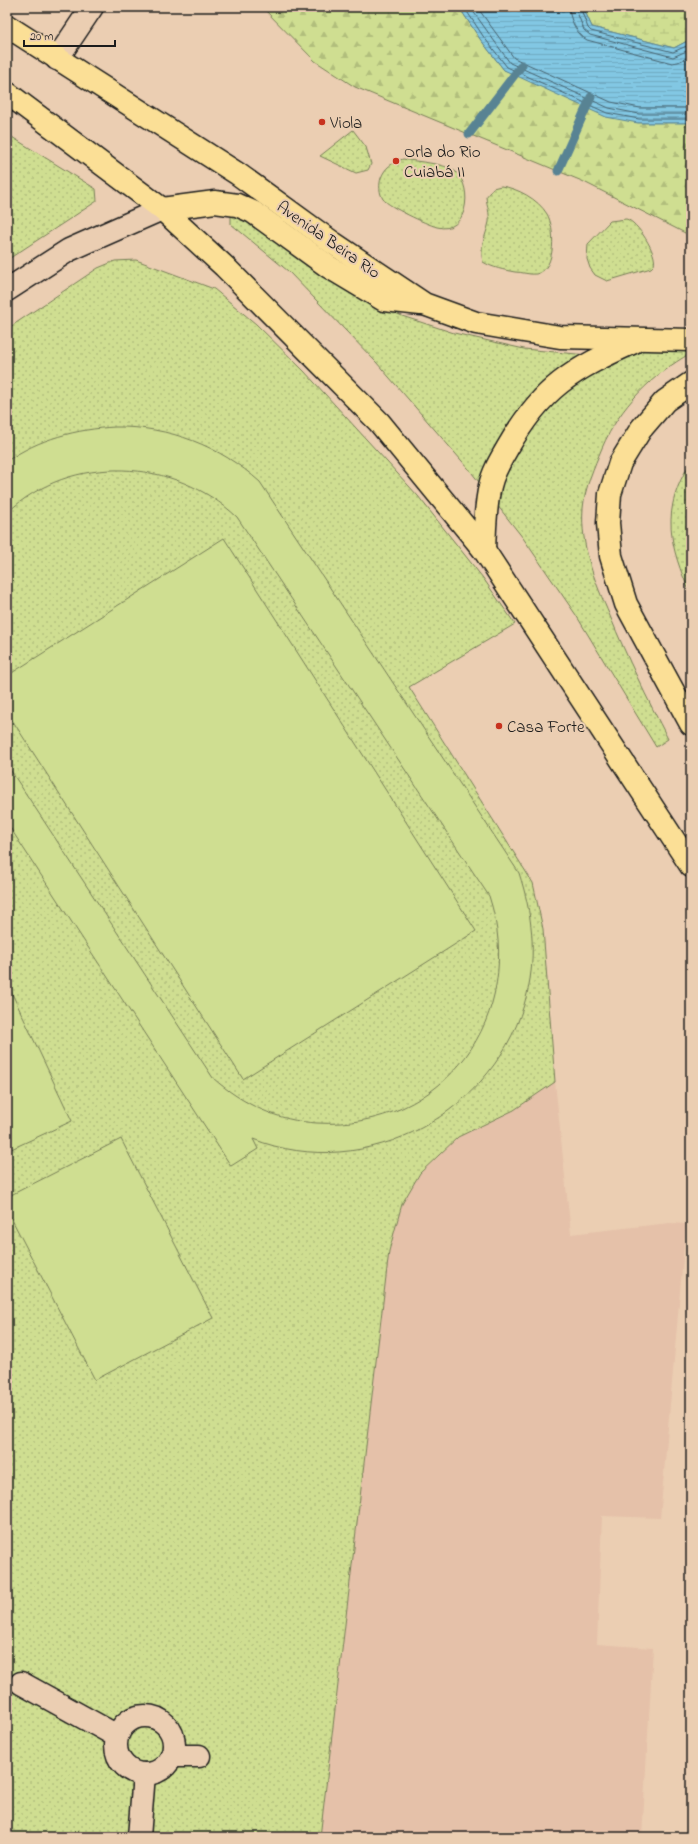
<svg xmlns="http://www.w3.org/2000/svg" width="698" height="1844" font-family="'Indie Flower',sans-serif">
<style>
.built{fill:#e5c1a9}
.grass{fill:url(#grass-dots);stroke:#767d56}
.forest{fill:url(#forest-firs);stroke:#767d56}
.wetland{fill:url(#wetland-marsh);stroke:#767d56}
.garden{fill:#cfde91;stroke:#767d56}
.water{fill:url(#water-rules);stroke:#598393}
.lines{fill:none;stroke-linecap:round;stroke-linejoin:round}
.shore{stroke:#45606c;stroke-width:1}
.stream{stroke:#598393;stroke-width:9}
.minor-casing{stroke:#1c1c1c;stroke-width:25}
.major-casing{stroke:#1c1c1c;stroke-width:25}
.minor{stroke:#ebceb2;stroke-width:22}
.major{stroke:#fbdf96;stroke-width:22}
.poi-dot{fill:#c8321e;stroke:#ebceb2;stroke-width:1.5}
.labels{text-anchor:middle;stroke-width:4;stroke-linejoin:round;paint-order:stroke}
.poi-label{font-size:17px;fill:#1c1c1c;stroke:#ebceb2;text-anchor:start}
.street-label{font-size:17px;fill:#1c1c1c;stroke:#ebceb2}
</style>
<defs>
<pattern id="grass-dots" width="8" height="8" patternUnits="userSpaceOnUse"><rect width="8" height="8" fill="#cfde91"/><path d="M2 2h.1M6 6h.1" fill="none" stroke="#b1be7c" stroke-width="1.8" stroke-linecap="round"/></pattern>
<pattern id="forest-firs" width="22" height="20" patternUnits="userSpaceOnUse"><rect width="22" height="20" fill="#cfde91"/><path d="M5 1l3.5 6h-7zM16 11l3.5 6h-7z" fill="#b1be7c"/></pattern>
<pattern id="wetland-marsh" width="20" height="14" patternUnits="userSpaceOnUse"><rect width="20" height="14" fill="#cfde91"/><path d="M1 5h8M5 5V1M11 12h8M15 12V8" fill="none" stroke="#b1be7c"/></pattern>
<pattern id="water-rules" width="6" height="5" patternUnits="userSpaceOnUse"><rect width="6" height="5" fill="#82c7e3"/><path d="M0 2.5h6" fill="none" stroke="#70aac2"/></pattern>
</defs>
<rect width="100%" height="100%" fill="#ebceb2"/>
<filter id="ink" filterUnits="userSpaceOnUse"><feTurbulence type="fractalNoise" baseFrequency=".025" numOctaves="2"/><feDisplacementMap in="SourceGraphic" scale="8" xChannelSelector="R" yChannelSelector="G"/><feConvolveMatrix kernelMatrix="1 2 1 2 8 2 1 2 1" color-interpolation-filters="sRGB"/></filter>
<g filter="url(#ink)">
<!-- built -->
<path class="built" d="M555 1082 571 1234 670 1223 686 1224 660 1518 602 1516 597 1644 653 1648 642 1837H320L389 1251 402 1204 420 1173 458 1137 514 1110Z"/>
<!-- grass -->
<g class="grass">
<path d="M353 130 366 147 371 164 368 170 356 173 320 156Z"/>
<path d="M7 134 96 189 97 201 7 260Z"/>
<path d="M403 159C417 162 446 163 456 172 474 189 467 235 437 227 426 224 389 207 383 199 379 193 379 184 381 178 385 167 392 163 403 159Z"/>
<path d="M501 186C517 188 538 199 547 214 555 227 557 270 536 274 530 275 522 272 515 272 504 270 493 268 483 262 479 247 486 236 489 222 490 213 487 206 486 197L493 188Z"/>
<path d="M237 210 356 293 402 316 454 333 524 349 587 355 691 345V353C652 375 620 406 602 448 594 467 585 487 583 508 580 546 595 582 610 616 627 658 647 698 668 739L656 747 576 615 523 538 468 468 376 362 288 271 231 224V216Z"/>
<path d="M626 219C637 221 658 254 654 265L651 268 607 281 595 275 590 268 587 259 588 244 610 221Z"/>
<path d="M136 260 214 289 256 324 304 371 418 496 483 578 515 624 409 687 533 883 543 929 555 1082 514 1110 458 1137 420 1173 402 1204 389 1251 320 1837H7V329L98 268 115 261Z"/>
<path d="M691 462V595C669 546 660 509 691 462Z"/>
</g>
<!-- forest -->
<path class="forest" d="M262 7H459L480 39 504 70 691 123V236L582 181 355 87 315 61Z"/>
<!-- wetland -->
<path class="wetland" d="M583 7H691V39L674 48 592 27Z"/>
<!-- garden -->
<g class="garden">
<path d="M115 427C169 426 220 446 260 482L519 873C532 913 537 953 527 994 498 1112 367 1184 253 1139L258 1149 231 1166 7 823V765L213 1078C242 1104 278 1121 317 1123 444 1131 528 1015 489 896L237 517C175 458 71 452 7 513V461C38 439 77 429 115 427Z"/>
<path d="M224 538 476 931 243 1079 7 712V676Z"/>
<path d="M7 983 72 1121 7 1151Z"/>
<path d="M121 1139 213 1318 95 1380 7 1210V1197Z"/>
</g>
<!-- water -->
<path class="water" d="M459 7H583L592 27 674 48 691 39V123H638L606 117 504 70 480 39Z"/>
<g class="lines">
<!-- shore -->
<g class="shore">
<path d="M464 7 483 36 507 67 607 113 639 119H691"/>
<path d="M470 7 510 63 609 108 639 114H691"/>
<path d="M477 7 514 58 611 102 640 108H691"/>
<path d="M569 7C569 18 577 35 587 40L672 63 678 62 691 56"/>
<path d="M575 7 584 30 590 35 673 57 691 49"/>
<path d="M580 7 588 28 591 31 673 52 691 44"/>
</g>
<!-- stream -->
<g class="stream">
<path d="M469 134 522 65"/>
<path d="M558 171 591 97"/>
</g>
<defs>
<g id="minor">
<path d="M57 59 92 7"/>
<path d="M7 290 69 250 162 209"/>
<path d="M21 1683 117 1736"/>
<circle cx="145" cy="1745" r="29"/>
<path d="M172 1756H199"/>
<path d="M139 1837 144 1774"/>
</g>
<g id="major">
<path d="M7 26 238 174 333 243 424 304 476 323 560 337 691 340"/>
<path d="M7 93 162 209 224 266 379 422 484 550 691 866"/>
<path d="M162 209 215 202 237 205 253 212 329 267 384 300 421 304"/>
<path d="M691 383 665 401 641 429 620 463 610 494 608 523 611 556 626 604 691 724"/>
<path d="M484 550C485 529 485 507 490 486 493 472 501 459 508 447 542 387 572 370 634 342"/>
</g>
</defs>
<!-- minor casing -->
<use href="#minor" class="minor-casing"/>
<!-- major casing -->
<use href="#major" class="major-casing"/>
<!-- minor -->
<use href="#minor" class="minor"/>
<!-- major -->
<use href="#major" class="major"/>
</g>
</g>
<!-- markers -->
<g class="poi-dot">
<circle cx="322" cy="122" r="4"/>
<circle cx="396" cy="161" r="4"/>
<circle cx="499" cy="726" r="4"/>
</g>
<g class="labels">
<!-- poi labels -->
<g class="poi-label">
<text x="330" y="128">Viola</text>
<text x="404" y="157">Orla do Rio<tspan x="404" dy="20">Cuiabá II</tspan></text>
<text x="507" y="732">Casa Forte</text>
</g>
<!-- street labels -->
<g class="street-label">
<text transform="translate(329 239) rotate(35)" y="6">Avenida Beira Rio</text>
</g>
</g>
<!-- margin -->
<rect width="698" height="1844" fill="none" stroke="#ebceb2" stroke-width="24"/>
<rect x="12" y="12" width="674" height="1820" fill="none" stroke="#1c1c1c" stroke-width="1.5" filter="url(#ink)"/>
<!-- scale -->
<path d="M24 40v6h91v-6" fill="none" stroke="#1c1c1c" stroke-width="2"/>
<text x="30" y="40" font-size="12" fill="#1c1c1c" stroke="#ebceb2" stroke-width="3" paint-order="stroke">20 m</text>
</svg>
